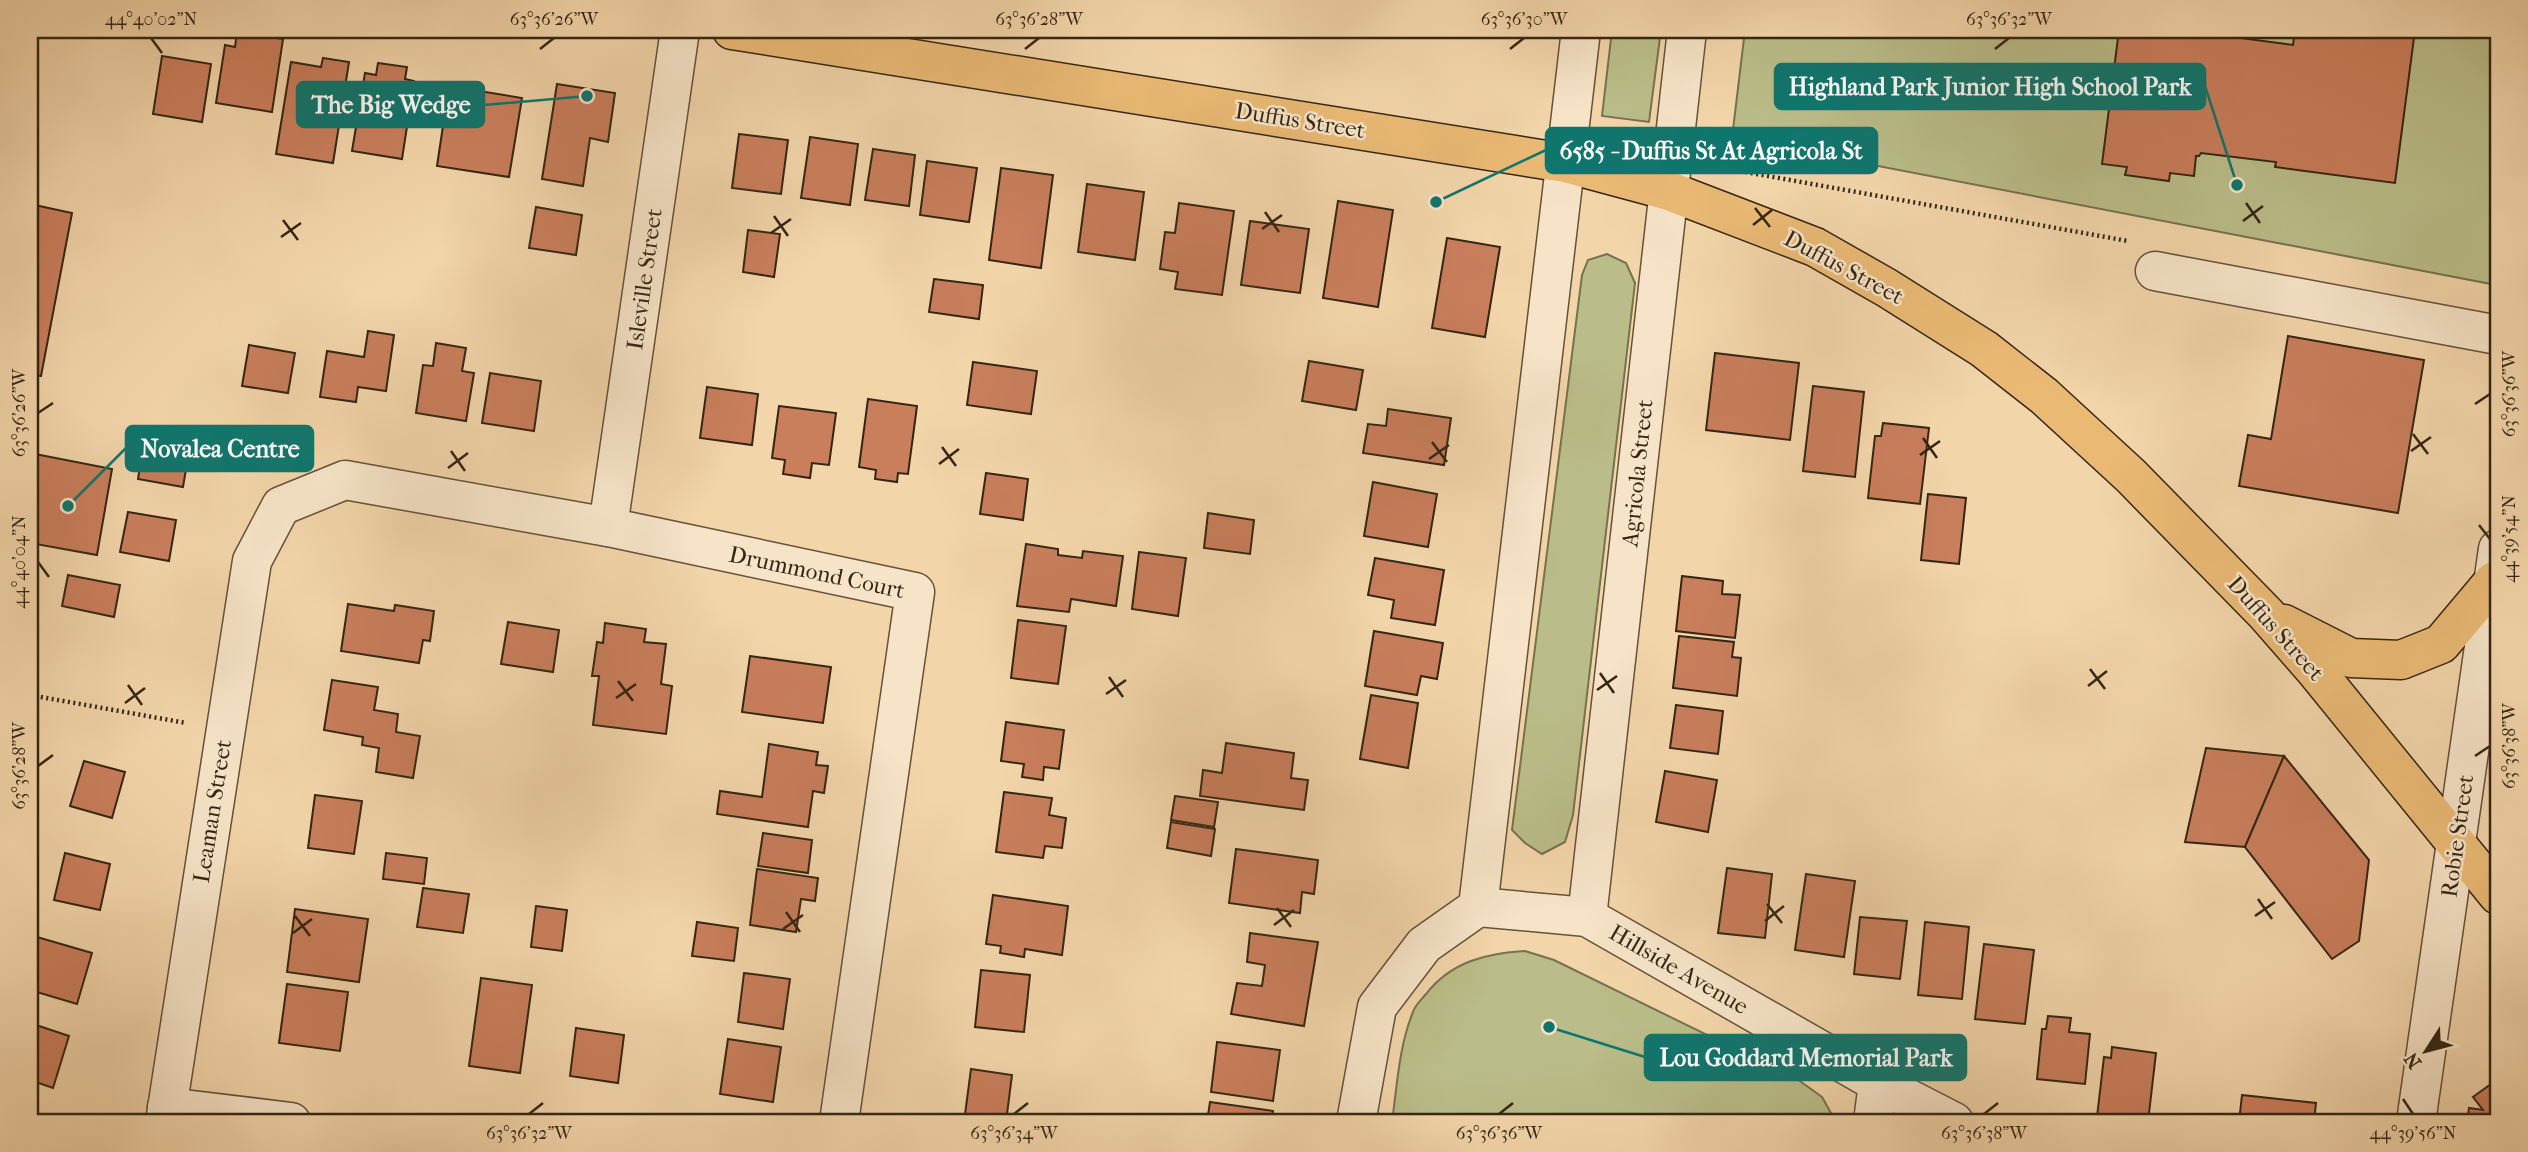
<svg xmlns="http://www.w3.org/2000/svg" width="2528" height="1152" font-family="'IM FELL French Canon',serif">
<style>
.green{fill:#babd89;stroke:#77724e;stroke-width:2}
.building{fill:#c97e5c;stroke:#342613;stroke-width:2}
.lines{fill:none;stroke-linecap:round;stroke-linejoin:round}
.minor-casing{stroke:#645239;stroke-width:41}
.major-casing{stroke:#342613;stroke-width:41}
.path{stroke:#342613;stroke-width:4.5;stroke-dasharray:2 3.5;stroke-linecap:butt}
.minor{stroke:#f7e4c8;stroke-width:38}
.major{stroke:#eaba75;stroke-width:38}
.ticks{fill:none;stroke:#342613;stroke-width:2.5}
.labels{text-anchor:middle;stroke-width:5;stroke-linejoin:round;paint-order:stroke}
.street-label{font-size:23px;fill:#342613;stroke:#f7e4c8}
.leader{fill:none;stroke:#0f766e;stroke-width:2.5}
.callout-dot{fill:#0f766e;stroke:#f7e4c8;stroke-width:2.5}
.callout{fill:#0f766e;stroke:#0f766e;stroke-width:2.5}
.callout-label{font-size:24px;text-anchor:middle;font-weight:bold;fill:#fff}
.neatline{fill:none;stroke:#342613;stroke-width:2.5}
.ticks-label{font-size:18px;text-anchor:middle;fill:#342613}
</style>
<rect width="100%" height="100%" fill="#f3d5aa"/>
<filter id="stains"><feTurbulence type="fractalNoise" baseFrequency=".00286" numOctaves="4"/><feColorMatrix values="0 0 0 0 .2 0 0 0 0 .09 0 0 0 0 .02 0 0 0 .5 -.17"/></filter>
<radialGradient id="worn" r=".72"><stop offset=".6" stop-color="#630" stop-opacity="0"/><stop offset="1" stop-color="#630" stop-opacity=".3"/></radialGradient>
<!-- green -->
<g class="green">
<path d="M1612 30H1661L1649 122 1602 116Z"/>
<path d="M1745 30H2498V232L2491 284 1732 138Z"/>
<path d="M1607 254 1626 263 1635 283 1573 815 1565 842 1542 854 1525 843 1512 830 1582 275 1588 260Z"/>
<path d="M1525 951 1554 960 1797 1079 1822 1097 1836 1122H1392C1397 1086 1399 1046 1413 1012 1415 1005 1421 1000 1426 994 1451 962 1486 953 1525 951Z"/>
</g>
<!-- building -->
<g class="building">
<path d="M1275 30H1318V36Z"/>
<path d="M2119 30H2226L2225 36 2293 45 2295 30H2415L2395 183 2275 167 2276 162 2201 153 2199 156H2196L2194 176 2170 173 2169 181 2125 175 2127 167 2102 164Z"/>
<path d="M237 32 283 39 272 112 216 103 225 45 235 47Z"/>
<path d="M162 56 211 64 202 122 153 114Z"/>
<path d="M323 58 349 62 333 163 276 154 291 62 321 67Z"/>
<path d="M378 63 407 67 405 79 414 81 402 159 352 151 365 73 376 75Z"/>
<path d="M557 84 615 93 608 142 590 138 583 186 542 179Z"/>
<path d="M449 86 522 98 509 177 437 166Z"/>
<path d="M739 134 788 140 781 194 732 188Z"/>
<path d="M810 137 858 144 850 205 801 198Z"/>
<path d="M873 149 915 155 909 206 865 200Z"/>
<path d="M927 161 977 168 969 222 920 215Z"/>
<path d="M1001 168 1053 175 1041 268 989 260Z"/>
<path d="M1087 184 1144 192 1135 260 1078 252Z"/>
<path d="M1338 201 1393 210 1378 307 1323 298Z"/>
<path d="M1179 203 1234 211 1222 295 1175 289 1178 272 1160 269 1165 232 1175 233Z"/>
<path d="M30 204 72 213 41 376 30 374Z"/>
<path d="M536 207 582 215 576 255 529 248Z"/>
<path d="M1250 221 1309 229 1300 293 1241 285Z"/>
<path d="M748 230 780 234 774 277 743 272Z"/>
<path d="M1447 238 1500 247 1485 337 1432 328Z"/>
<path d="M934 279 983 285 979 319 929 312Z"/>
<path d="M368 331 394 335 386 391 358 387 356 402 320 397 327 351 364 357Z"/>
<path d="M2288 336 2424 360 2398 513 2239 486 2248 435 2271 439Z"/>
<path d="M436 343 466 348 462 371 474 373 466 421 416 413 423 365 433 366Z"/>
<path d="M249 345 295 353 288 393 242 386Z"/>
<path d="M1715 353 1799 363 1790 440 1706 430Z"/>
<path d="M1309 361 1363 370 1356 410 1302 401Z"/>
<path d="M973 362 1037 371 1031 414 967 405Z"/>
<path d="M490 373 541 381 534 431 482 423Z"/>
<path d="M1813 386 1864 392 1855 477 1803 471Z"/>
<path d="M707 387 758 394 752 445 700 438Z"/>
<path d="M868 399 917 406 908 474 898 473 897 482 875 479 876 470 859 467Z"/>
<path d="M779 406 836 413 829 465 812 463 810 478 783 474 785 460 772 458Z"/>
<path d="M1388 409 1451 418 1444 465 1363 453 1368 424 1386 426Z"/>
<path d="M1883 423 1929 428 1920 504 1868 498 1875 436H1881Z"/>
<path d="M145 432 191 440 183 487 138 479Z"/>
<path d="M30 453 112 469 97 555 30 543Z"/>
<path d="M986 473 1028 479 1023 520 980 514Z"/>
<path d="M1373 482 1437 494 1428 547 1364 536Z"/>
<path d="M1928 494 1966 498 1959 564 1921 560Z"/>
<path d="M128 512 176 520 169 561 120 552Z"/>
<path d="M1208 513 1254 520 1250 554 1204 548Z"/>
<path d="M1026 544 1058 549V555L1082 558 1083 551 1123 556 1116 606 1071 599 1069 612 1017 606Z"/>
<path d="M1139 552 1186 558 1178 616 1132 609Z"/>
<path d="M1375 558 1444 570 1435 625 1391 618 1394 600 1368 595Z"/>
<path d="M68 575 120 585 114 617 62 606Z"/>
<path d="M1682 576 1723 581 1722 594 1740 595 1735 638 1676 631Z"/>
<path d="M348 604 394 611 395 605 434 611 430 641 423 640 419 663 341 651Z"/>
<path d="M1018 620 1066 626 1058 684 1011 678Z"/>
<path d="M508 622 559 630 553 672 501 664Z"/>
<path d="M605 623 646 629 644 642 666 644 661 684 672 686 666 734 593 725 599 676H592L597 642 603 643Z"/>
<path d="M1374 631 1443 643 1437 679 1421 676 1417 695 1365 686Z"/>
<path d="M1679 636 1734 642 1732 657 1741 658 1737 696 1673 688Z"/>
<path d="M750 656 831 667 823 723 742 712Z"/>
<path d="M332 680 378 687 374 710 398 714 396 732 420 736 413 778 376 772 379 748 362 745 363 737 324 730Z"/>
<path d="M1371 695 1418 703 1408 768 1360 759Z"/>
<path d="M1676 705 1723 711 1718 754 1670 748Z"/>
<path d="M1006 722 1064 730 1059 769 1044 767 1043 780 1022 777 1024 764 1001 761Z"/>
<path d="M1226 743 1294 753 1291 778 1308 780 1304 810 1200 796 1203 770 1222 773Z"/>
<path d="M769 744 818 752 816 765 828 766 824 793 813 791 808 827 717 814 720 791 762 797Z"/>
<path d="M2206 748 2284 756 2245 847 2185 842Z"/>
<path d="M2284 756 2369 860 2359 941 2332 959 2245 847Z"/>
<path d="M84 761 125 772 112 818 70 806Z"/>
<path d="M1665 771 1717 780 1708 832 1656 822Z"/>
<path d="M1004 792 1052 798 1049 815 1066 818 1062 848 1045 846 1043 858 996 852Z"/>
<path d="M315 795 362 801 354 854 308 848Z"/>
<path d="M1175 796 1218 802 1214 827 1171 820Z"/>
<path d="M1171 822 1215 829 1211 856 1167 848Z"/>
<path d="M763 833 812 840 808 873 758 866Z"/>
<path d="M1236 849 1318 860 1314 894 1302 892 1300 913 1229 903Z"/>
<path d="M65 853 110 864 100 910 54 900Z"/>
<path d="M386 853 427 858 424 884 383 879Z"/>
<path d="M1727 868 1772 874 1765 938 1718 933Z"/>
<path d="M757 869 818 878 815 901 801 899 796 932 750 925Z"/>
<path d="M1806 874 1855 881 1844 957 1795 950Z"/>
<path d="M423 888 469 894 463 933 417 927Z"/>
<path d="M993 895 1068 906 1062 955 1025 949 1024 957 1000 953 1001 946 986 944Z"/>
<path d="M536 906 567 910 562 951 531 947Z"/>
<path d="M295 909 368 919 359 982 287 972Z"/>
<path d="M1860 917 1907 921 1900 979 1854 974Z"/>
<path d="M697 922 738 928 734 961 692 956Z"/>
<path d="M1925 922 1969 927 1962 999 1918 995Z"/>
<path d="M1250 933 1318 942 1304 1026 1231 1014 1237 983 1262 986 1265 965 1247 962Z"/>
<path d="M30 935 92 953 77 1004 30 990Z"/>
<path d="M1984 944 2034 950 2025 1024 1975 1019Z"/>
<path d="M981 970 1030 975 1024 1032 975 1027Z"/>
<path d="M744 973 790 979 783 1029 738 1022Z"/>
<path d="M481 978 532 985 520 1073 469 1066Z"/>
<path d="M287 984 348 992 340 1051 279 1043Z"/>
<path d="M2048 1016 2071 1018 2069 1032 2090 1034 2085 1084 2037 1079 2042 1029H2046Z"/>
<path d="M30 1023 69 1036 53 1088 30 1080Z"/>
<path d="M576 1028 624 1035 618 1083 570 1076Z"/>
<path d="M728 1039 781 1047 773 1102 720 1094Z"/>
<path d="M1217 1042 1280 1050 1273 1101 1211 1092Z"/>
<path d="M2112 1047 2156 1053 2148 1122 2097 1117 2104 1057 2111 1058Z"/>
<path d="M971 1069 1012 1075 1006 1122H964Z"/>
<path d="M2498 1079V1122H2467L2469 1108 2483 1110 2473 1097Z"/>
<path d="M2242 1095 2316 1103 2314 1122H2239Z"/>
<path d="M1210 1102 1273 1111 1271 1122H1207Z"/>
<path d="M30 1116 55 1119V1122H30Z"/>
</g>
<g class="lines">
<defs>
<g id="minor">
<path d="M2155 271 2498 335"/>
<path d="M608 527 680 30"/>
<path d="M1478 907 1581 30"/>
<path d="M1587 917 1687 30"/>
<path d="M167 1107 291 1122"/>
<path d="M165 1122 252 561 281 506 345 480 608 527 915 592 839 1122"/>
<path d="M1356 1122 1377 1007 1424 945 1478 907 1587 917 1878 1083 1954 1122"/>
<path d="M1873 1122 1878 1083"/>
<path d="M2416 1122 2498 549"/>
</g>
<g id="major">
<path d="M732 30 1565 163 1669 191 1815 247 1887 288 1984 349 2044 396 2131 476 2266 614 2315 670 2498 895"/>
<path d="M2284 624 2351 658 2401 660 2441 644 2494 581"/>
</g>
</defs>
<!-- minor casing -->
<use href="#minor" class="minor-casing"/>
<!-- major casing -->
<use href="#major" class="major-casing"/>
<!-- path -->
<g class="path">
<path d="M1740 171 2128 241"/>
<path d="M30 695 186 723"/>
</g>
<!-- minor -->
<use href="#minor" class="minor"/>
<!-- major -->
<use href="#major" class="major"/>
</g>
<!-- ticks -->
<path class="ticks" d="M151 38 162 53M540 49 554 38M1025 49 1039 38M1510 49 1524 38M1995 49 2009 38M2246 203 2260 223M1755 208 1770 227M1265 212 1279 232M774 216 788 236M283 220 298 240M2243 221 2263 206M1753 225 1772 210M1262 229 1282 215M771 233 791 219M281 237 301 223M2475 404 2490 394M38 413 53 403M2413 434 2428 454M1923 438 1937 458M1432 442 1447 462M942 447 956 466M451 451 465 471M2411 451 2431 437M1920 455 1940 441M1429 459 1449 445M939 464 959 449M448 468 468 453M2479 525 2490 539M38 562 49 577M2090 669 2105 689M1600 673 1614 693M1109 677 1123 697M618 681 633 701M128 685 142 705M2088 686 2107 671M1597 690 1617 676M1106 694 1126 680M616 698 636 684M125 703 145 688M2475 756 2490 746M38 766 53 755M2258 899 2272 919M1767 904 1782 923M1277 908 1291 927M786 912 800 932M295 916 310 936M2255 916 2275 902M1765 921 1784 906M1274 925 1294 910M783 929 803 915M293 933 312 919M2403 1099 2413 1114M529 1114 543 1103M1014 1114 1028 1103M1499 1114 1513 1103M1984 1114 1998 1103"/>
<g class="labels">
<!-- street labels -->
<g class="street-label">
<text transform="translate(1300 120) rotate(9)" y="8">Duffus Street</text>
<text transform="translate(1844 267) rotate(28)" y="8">Duffus Street</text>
<text transform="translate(644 279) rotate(-82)" y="8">Isleville Street</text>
<text transform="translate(1637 473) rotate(-84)" y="8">Agricola Street</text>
<text transform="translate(817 572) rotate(12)" y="8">Drummond Court</text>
<text transform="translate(2276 628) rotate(48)" y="8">Duffus Street</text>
<text transform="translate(212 811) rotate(-81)" y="8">Leaman Street</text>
<text transform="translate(2457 836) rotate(-82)" y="8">Robie Street</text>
<text transform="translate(1679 969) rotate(30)" y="8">Hillside Avenue</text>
</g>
</g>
<!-- callouts -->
<path class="leader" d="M2237 185L2205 86M587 96L484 105M1436 202L1546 150M68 506L126 448M1549 1027L1645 1057"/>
<g class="callout-dot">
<circle cx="2237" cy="185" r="7"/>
<circle cx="587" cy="96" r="7"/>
<circle cx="1436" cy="202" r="7"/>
<circle cx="68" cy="506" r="7"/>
<circle cx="1549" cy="1027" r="7"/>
</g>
<g class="callout">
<rect x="1775" y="64" width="430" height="45" rx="7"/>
<rect x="297" y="82" width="187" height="45" rx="7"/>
<rect x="1546" y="128" width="331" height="45" rx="7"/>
<rect x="126" y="426" width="187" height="45" rx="7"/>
<rect x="1645" y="1035" width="321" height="45" rx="7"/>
</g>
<g class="callout-label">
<text x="1990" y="95">Highland Park Junior High School Park</text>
<text x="391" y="113">The Big Wedge</text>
<text x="1711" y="159">6585 - Duffus St At Agricola St</text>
<text x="220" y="457">Novalea Centre</text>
<text x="1806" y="1066">Lou Goddard Memorial Park</text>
</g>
<!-- margin -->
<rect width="2528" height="1152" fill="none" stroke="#f3d5aa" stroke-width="77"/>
<!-- north arrow -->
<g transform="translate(2426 1051) rotate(234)" stroke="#f7e4c8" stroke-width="5" paint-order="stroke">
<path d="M0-5L12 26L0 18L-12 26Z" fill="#342613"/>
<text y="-10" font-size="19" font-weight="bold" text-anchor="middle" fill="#342613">N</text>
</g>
<rect x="38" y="38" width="2452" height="1076" class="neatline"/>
<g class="ticks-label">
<text x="151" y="25">44°40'02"N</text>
<text x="554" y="25">63°36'26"W</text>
<text x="1039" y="25">63°36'28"W</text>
<text x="1524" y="25">63°36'30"W</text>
<text x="2009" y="25">63°36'32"W</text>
<text transform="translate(2509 394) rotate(-90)" y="6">63°36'36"W</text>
<text transform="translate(19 413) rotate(-90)" y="6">63°36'26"W</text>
<text transform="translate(2509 539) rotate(-90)" y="6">44°39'54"N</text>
<text transform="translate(19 562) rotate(-90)" y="6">44°40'04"N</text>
<text transform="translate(2509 746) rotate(-90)" y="6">63°36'38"W</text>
<text transform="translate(19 766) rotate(-90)" y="6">63°36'28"W</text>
<text x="529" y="1139">63°36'32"W</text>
<text x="1014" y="1139">63°36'34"W</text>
<text x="1499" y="1139">63°36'36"W</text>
<text x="1984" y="1139">63°36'38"W</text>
<text x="2413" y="1139">44°39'56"N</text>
</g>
<rect width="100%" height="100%" filter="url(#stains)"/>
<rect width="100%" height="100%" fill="url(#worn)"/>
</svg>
